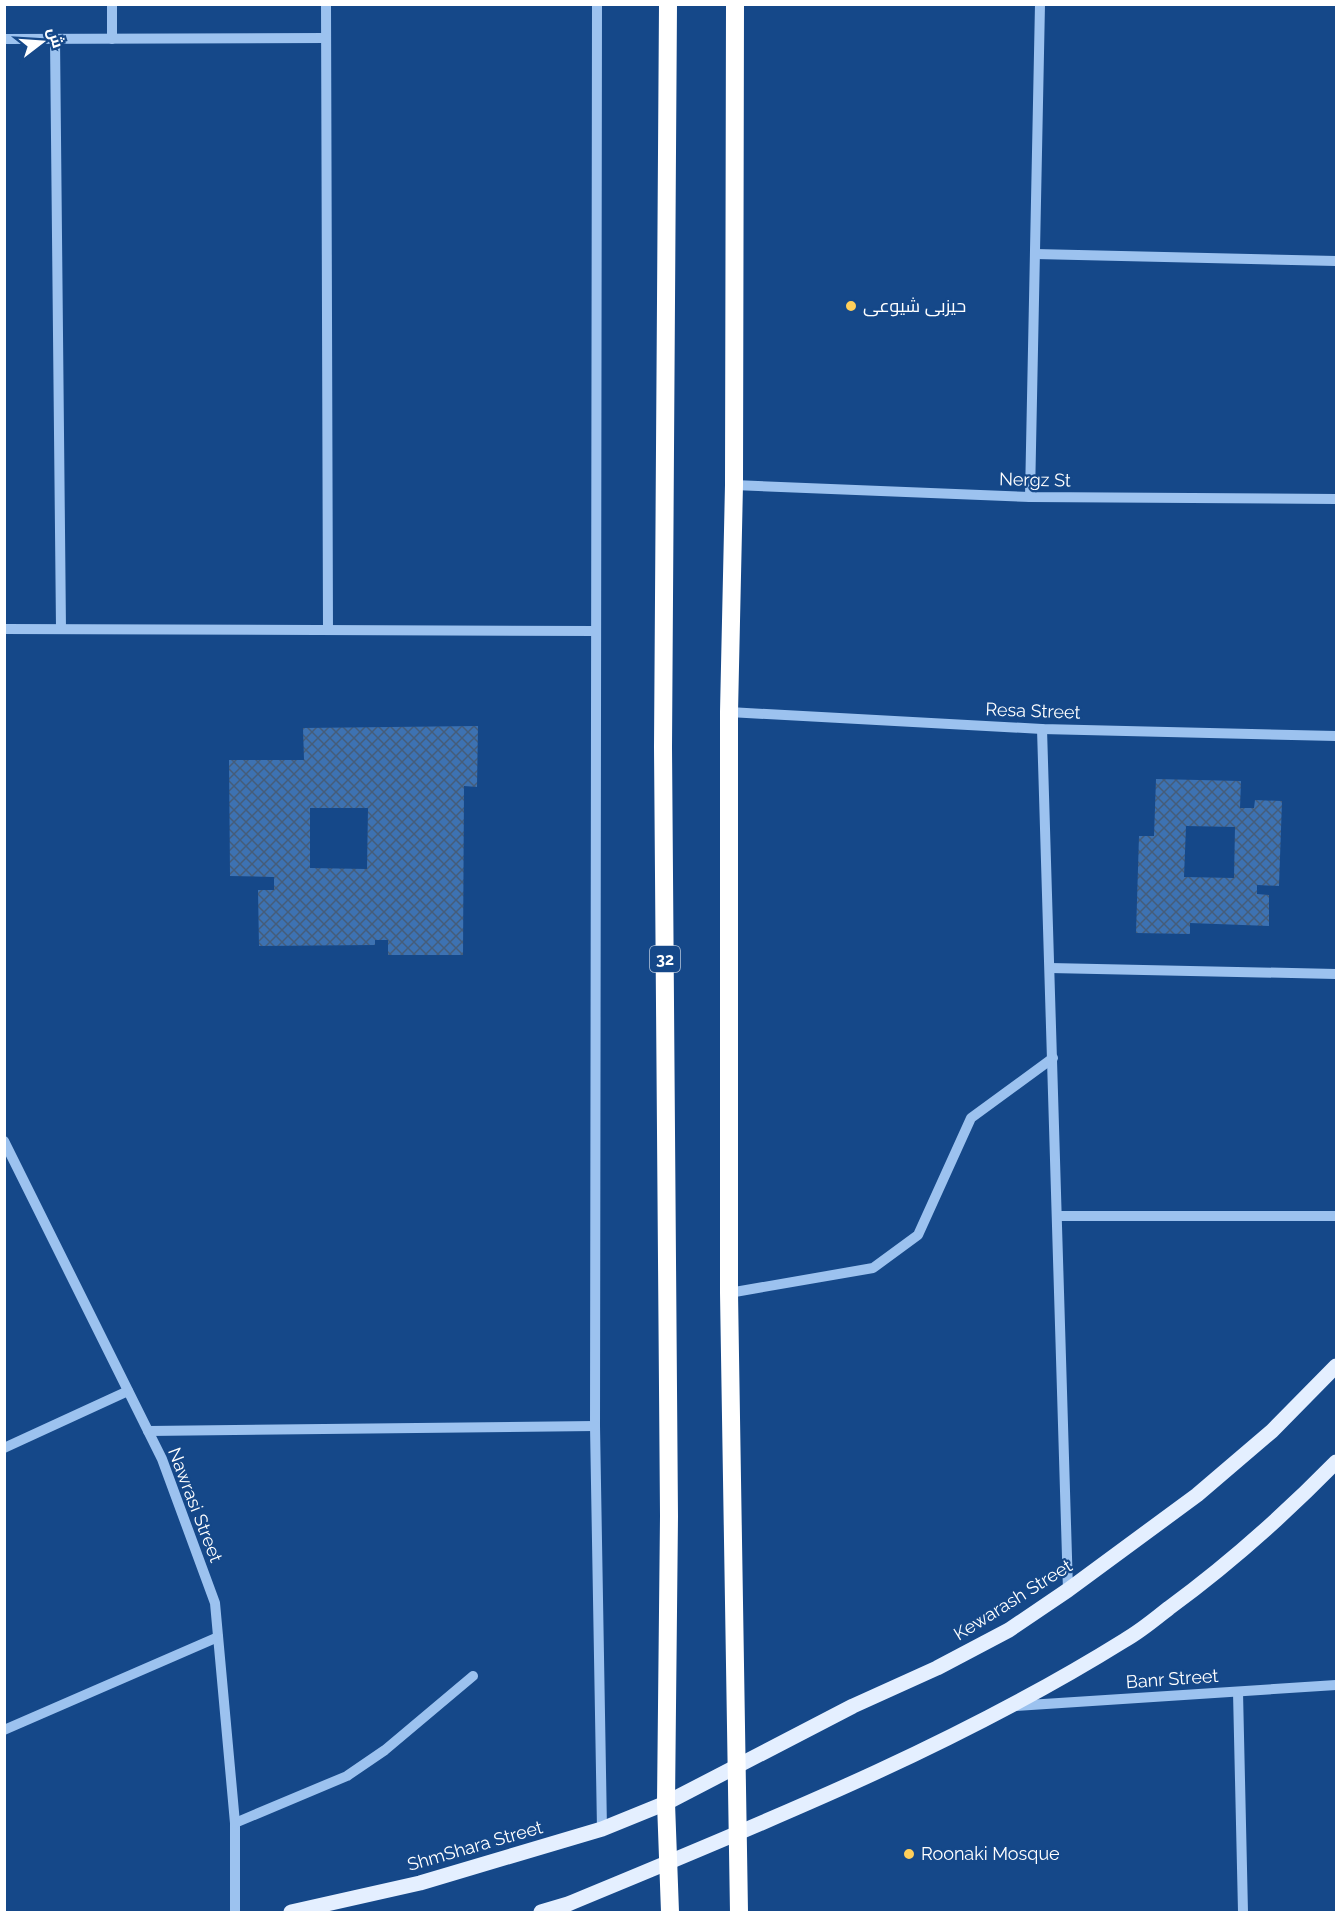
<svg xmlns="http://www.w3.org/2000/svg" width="1341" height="1917" font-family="Raleway,Cairo,sans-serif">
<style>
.building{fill:url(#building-cross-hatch);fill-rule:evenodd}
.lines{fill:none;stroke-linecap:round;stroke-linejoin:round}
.minor{stroke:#9cc2ef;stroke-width:10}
.major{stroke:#e4efff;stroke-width:15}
.highway{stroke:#fff;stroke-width:18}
.poi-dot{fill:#ffcf5a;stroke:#154889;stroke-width:2}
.labels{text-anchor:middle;stroke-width:4.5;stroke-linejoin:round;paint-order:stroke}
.shield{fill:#154889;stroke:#b9c8dc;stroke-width:1.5}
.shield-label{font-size:16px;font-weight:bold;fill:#fff}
.poi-label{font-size:18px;fill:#fff;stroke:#154889;text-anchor:start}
.street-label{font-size:18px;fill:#fff;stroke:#154889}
</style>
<defs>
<pattern id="building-cross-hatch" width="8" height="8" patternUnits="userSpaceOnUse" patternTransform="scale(1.5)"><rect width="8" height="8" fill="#3d72b2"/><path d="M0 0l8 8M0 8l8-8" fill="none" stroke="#455d7a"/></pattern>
</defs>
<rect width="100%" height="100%" fill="#154889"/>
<!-- building -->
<g class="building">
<path d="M478 726 477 787 464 786 463 955H388V940H375V945L259 946 258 890H274V877L230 876 229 760H304L303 728ZM310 808H368L367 869 310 868Z"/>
<path d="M1156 779 1241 781 1240 808H1254L1255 800 1282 801 1279 886 1257 885V894L1269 895V926L1190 923V934L1136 933 1139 836H1154ZM1186 826 1235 827 1234 878 1184 877Z"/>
</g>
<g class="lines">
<!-- minor -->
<g class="minor">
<path d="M326 4 328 630"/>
<path d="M597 4 595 1426 602 1829"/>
<path d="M4 39 326 38"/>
<path d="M55 39 61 629"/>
<path d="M112 39V4"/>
<path d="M1035 254 1336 261"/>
<path d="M734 485 1030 497 1336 499"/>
<path d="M1030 497 1040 4"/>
<path d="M4 629 596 631"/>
<path d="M729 712 1042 729 1336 736"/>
<path d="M1042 729 1068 1590"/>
<path d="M1050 968 1336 974"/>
<path d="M4 1141 162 1459 215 1603 235 1823V1912"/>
<path d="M1058 1216H1336"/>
<path d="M729 1293 873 1268 918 1235 971 1118 1053 1058"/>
<path d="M148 1431 595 1426"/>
<path d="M4 1448 128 1391"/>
<path d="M1238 1692 1243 1912"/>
<path d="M1014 1706 1336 1685"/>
<path d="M4 1730 218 1637"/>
<path d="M235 1823 347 1776 385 1750 473 1676"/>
</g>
<!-- major -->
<g class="major">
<path d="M291 1912 420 1883 602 1829 666 1803 853 1706 937 1668 1009 1630 1068 1590 1197 1495 1272 1431 1336 1366"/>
<path d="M541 1912 568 1904C758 1825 950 1749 1125 1640 1141 1631 1155 1619 1169 1608 1229 1564 1284 1515 1336 1462"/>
</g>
<!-- highway -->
<g class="highway">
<path d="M668 4 663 747 669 1516 666 1803 670 1912"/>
<path d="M735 4 734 485 729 712V1293L739 1912"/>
</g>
</g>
<!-- markers -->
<g class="poi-dot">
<circle cx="851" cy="306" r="6"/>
<circle cx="909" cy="1854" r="6"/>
</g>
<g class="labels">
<!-- shield labels -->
<rect class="shield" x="650" y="946" width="30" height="26" rx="4.5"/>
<g class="shield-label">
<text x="665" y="965">32</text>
</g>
<!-- poi labels -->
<g class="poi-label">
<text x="863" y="312">حیزبی شیوعی</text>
<text x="921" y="1860">Roonaki Mosque</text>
</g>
<!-- street labels -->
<g class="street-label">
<text transform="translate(1035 480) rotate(1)" y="6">Nergz St</text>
<text transform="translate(1033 711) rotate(2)" y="6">Resa Street</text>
<text transform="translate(195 1505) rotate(69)" y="6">Nawrasi Street</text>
<text transform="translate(1013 1600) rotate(-32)" y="6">Kewarash Street</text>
<text transform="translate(1172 1679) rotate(-4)" y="6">Banr Street</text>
<text transform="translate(475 1846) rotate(-16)" y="6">ShmShara Street</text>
</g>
</g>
<!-- border -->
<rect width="1341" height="1917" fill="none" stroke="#ffffff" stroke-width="12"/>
<!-- north arrow -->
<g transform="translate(42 42) rotate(73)" stroke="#154889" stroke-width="4.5" paint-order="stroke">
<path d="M0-4.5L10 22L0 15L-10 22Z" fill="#ffffff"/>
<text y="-9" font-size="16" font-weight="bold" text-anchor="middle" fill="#ffffff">ش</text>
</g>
</svg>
